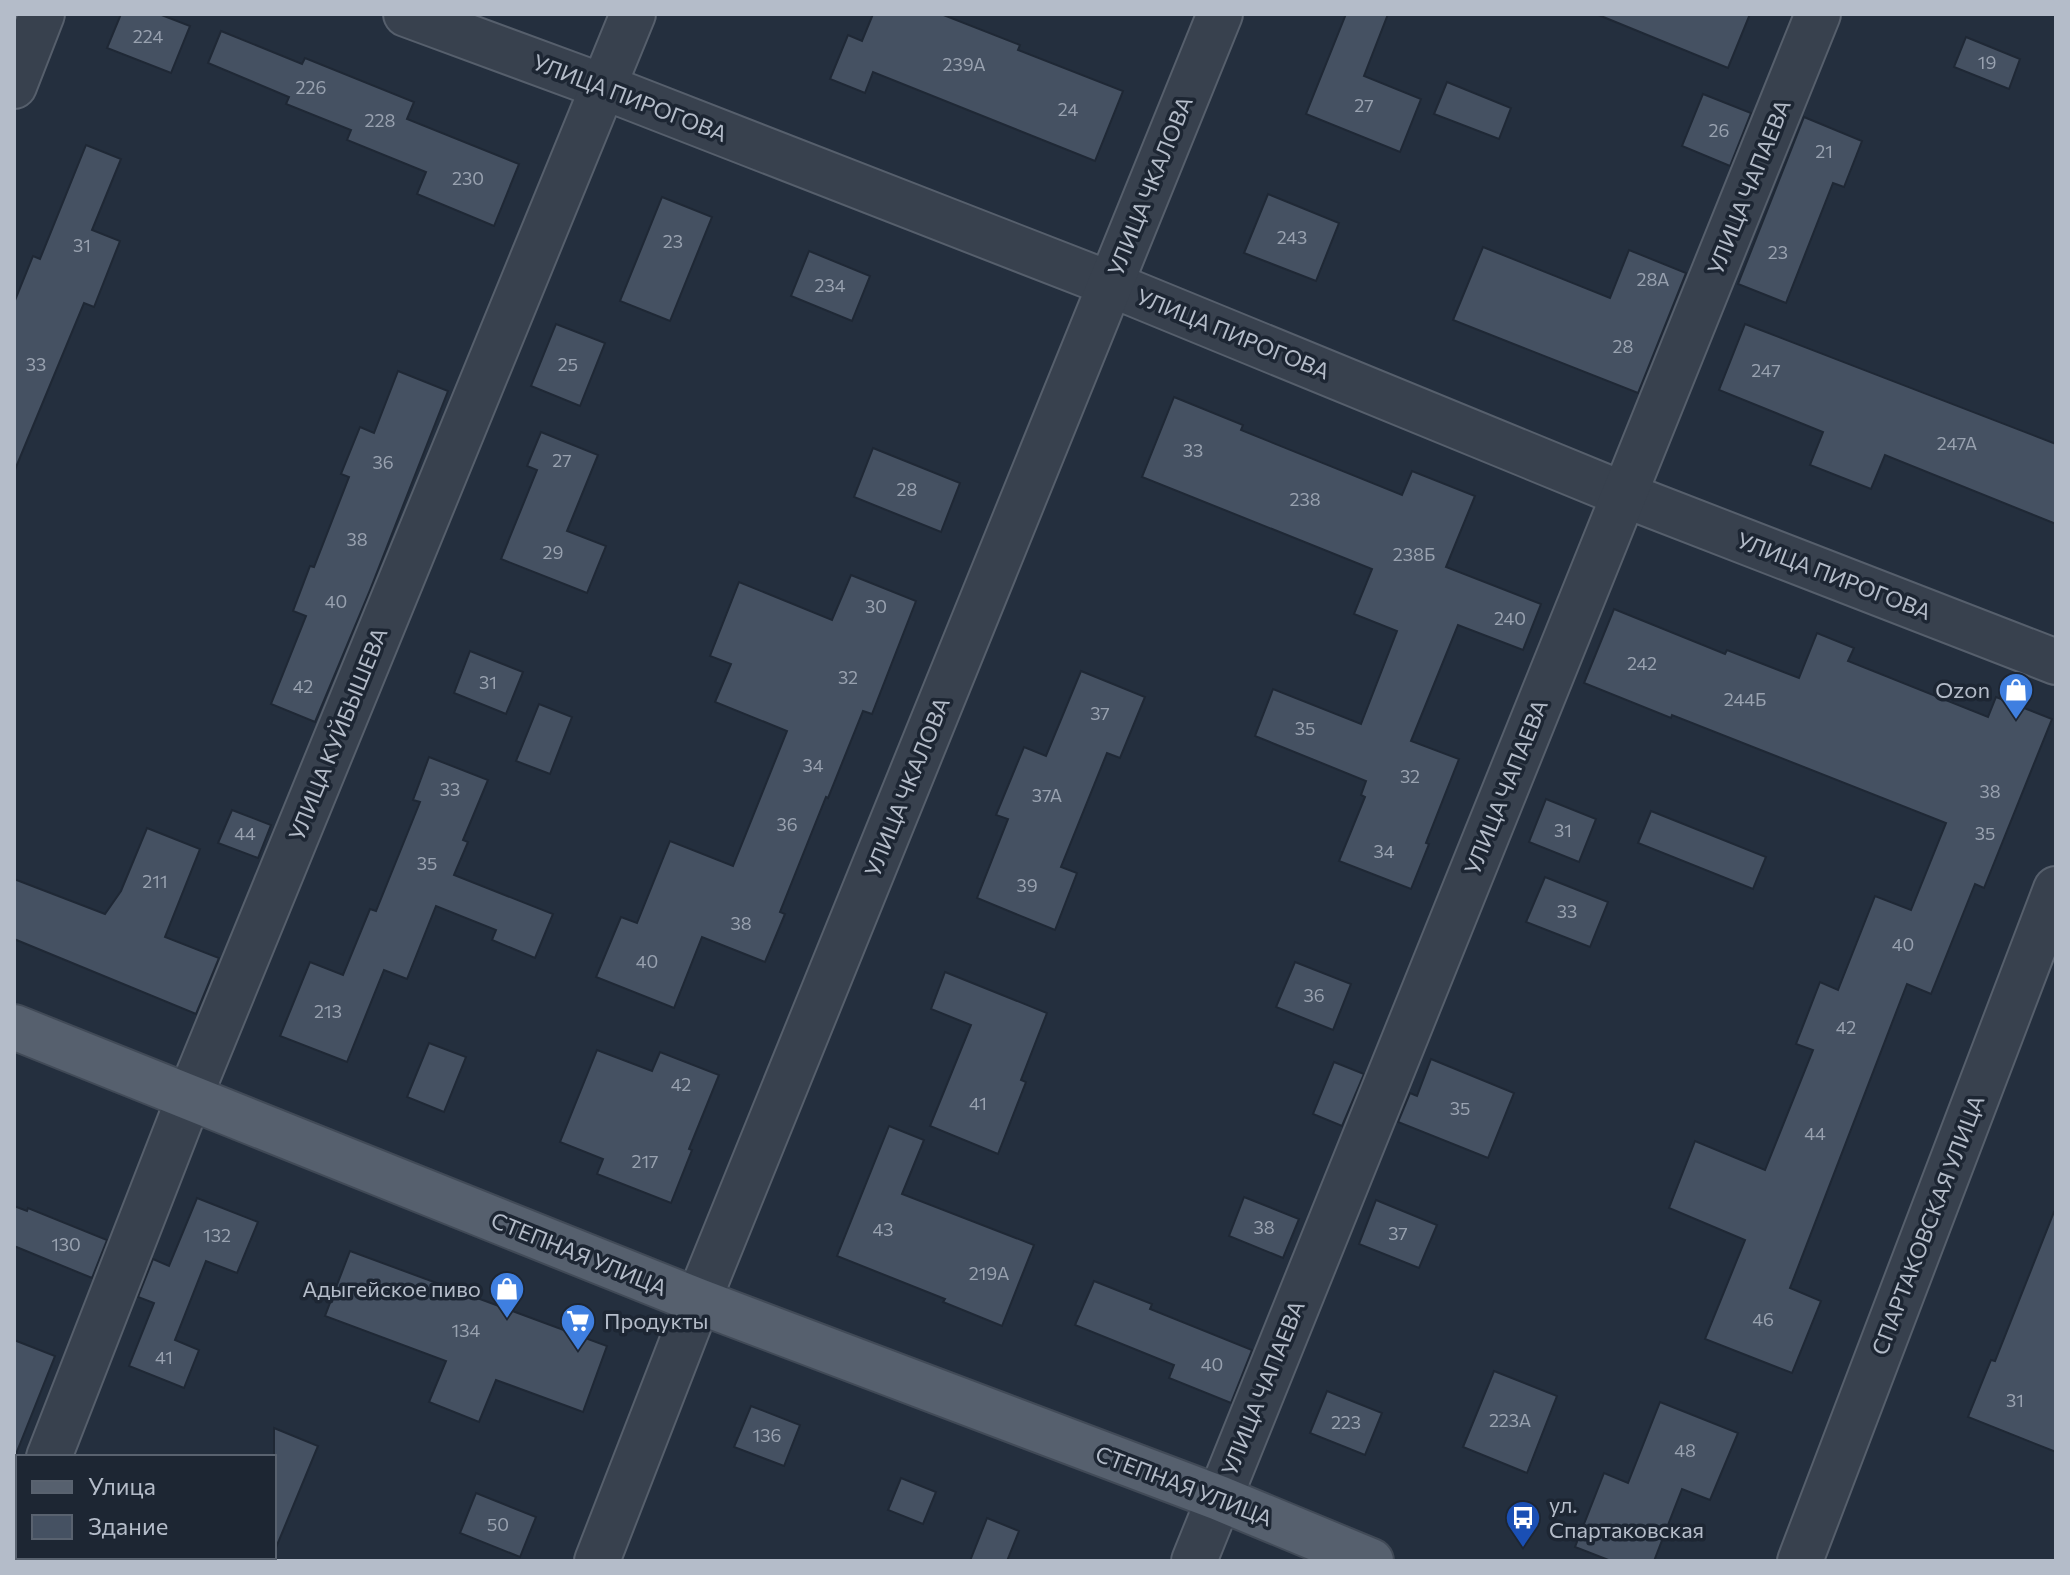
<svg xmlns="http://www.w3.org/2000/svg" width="2070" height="1575" font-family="Commissioner,sans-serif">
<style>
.building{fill:#455162;stroke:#1f2835;stroke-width:2}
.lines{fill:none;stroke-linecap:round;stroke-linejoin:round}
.minor-casing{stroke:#565f6c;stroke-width:48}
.major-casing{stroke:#414a57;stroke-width:48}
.minor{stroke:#38414e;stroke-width:44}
.major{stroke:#56606e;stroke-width:44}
.labels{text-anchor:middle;stroke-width:7;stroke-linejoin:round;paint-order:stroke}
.number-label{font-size:18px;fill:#98a1af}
.street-label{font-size:22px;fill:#b4bcc9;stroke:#1d2633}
.poi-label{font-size:22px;fill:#b4bcc9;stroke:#1d2633;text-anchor:end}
</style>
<rect width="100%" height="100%" fill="#242f3e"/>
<!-- building -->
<g class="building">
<path d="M121 14H159L190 26 171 73 107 48Z"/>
<path d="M873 14H941L1020 45 1018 50 1123 91 1095 161 873 72 865 93 830 79 848 35 862 41Z"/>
<path d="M1346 14H1388L1364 76 1421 99 1400 152 1306 114Z"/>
<path d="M1596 14H1750L1728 68Z"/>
<path d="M221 31 302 64 305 58 414 102 407 119 519 164 494 226 417 194 426 172 347 140 351 130 286 104 289 97 208 63Z"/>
<path d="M1966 37 2020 59 2009 89 1954 67Z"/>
<path d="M1447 82 1511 108 1499 139 1434 114Z"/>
<path d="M1703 94 1751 113 1730 166 1682 146Z"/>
<path d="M1804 117 1862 141 1844 187 1833 183 1786 303 1738 284Z"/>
<path d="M86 145 121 159 92 230 120 241 94 307 84 303 14 472V303L33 256 40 259Z"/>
<path d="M1268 194 1339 223 1316 281 1244 253Z"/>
<path d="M662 197 712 217 670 321 620 301Z"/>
<path d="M1483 247 1610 298 1629 250 1686 273 1638 393 1453 320Z"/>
<path d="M809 251 870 276 852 321 791 296Z"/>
<path d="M556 324 605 343 580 406 531 386Z"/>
<path d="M1745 324 2056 444V524L1885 455 1871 489 1810 465 1823 432 1719 390Z"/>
<path d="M398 371 448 391 370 590 315 722 271 704 306 616 293 611 310 566 314 567 349 477 341 474 360 427 374 433Z"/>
<path d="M1174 397 1243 425 1241 430 1402 495 1412 471 1475 496 1446 567 1541 604 1523 650 1458 625 1411 741 1459 759 1426 843 1429 844 1411 889 1339 861 1365 797 1361 795 1366 781 1255 736 1273 689 1361 724 1397 631 1354 614 1372 569 1142 477Z"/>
<path d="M541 432 598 455 567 531 606 546 587 593 501 559 537 470 527 466Z"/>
<path d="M873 448 960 483 941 532 854 497Z"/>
<path d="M851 575 916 601 872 714 863 711 828 798 826 797 780 912 785 914 765 962 702 937 674 1008 596 977 621 917 637 923 670 841 733 866 787 731 715 702 731 664 710 656 739 582 832 620Z"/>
<path d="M1614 609 1725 654 1727 650 1799 678 1817 633 1854 648 1848 661 1988 717 1996 697 2052 719 1984 888 1975 884 1931 994 1907 984 1790 1288 1821 1301 1792 1373 1705 1339 1745 1240 1669 1208 1695 1141 1765 1170 1813 1050 1796 1044 1820 982 1838 990 1875 896 1911 910 1946 823 1672 715 1671 718 1584 683Z"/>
<path d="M470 651 523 672 506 714 454 693Z"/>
<path d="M1081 671 1145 697 1120 758 1107 753 1061 867 1077 873 1055 930 977 898 1008 819 996 815 1024 747 1046 756Z"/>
<path d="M539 704 572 717 550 774 516 761Z"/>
<path d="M429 757 488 780 463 840 468 842 454 875 553 914 535 958 492 940 496 930 436 906 407 979 384 970 347 1062 280 1036 310 962 343 975 370 909 376 911 420 802 413 800Z"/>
<path d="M1546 799 1596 819 1579 862 1529 842Z"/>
<path d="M232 810 271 825 258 858 218 843Z"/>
<path d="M1651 811 1766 857 1753 889 1638 843Z"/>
<path d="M147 828 200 849 165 937 219 958 196 1014 14 939V879L105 914 121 891Z"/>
<path d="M1545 877 1608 902 1590 947 1526 922Z"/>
<path d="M1295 962 1351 984 1333 1030 1276 1007Z"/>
<path d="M945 972 1047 1013 1021 1080 1026 1082 998 1154 930 1126 971 1025 931 1009Z"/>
<path d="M429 1043 466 1057 444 1112 407 1097Z"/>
<path d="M597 1050 652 1071 660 1052 719 1075 689 1149 692 1150 671 1203 597 1174 603 1159 560 1142Z"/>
<path d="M1431 1059 1514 1093 1488 1158 1398 1122 1410 1093 1417 1096Z"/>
<path d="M1334 1062 1364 1074 1342 1126 1313 1114Z"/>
<path d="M889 1126 924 1140 902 1194 1034 1245 1002 1326 943 1302 945 1299 837 1256Z"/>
<path d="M1244 1197 1299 1219 1283 1258 1229 1236Z"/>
<path d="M197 1198 258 1222 237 1273 206 1261 175 1340 199 1350 184 1388 129 1366 154 1303 138 1297 153 1259 169 1266Z"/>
<path d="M1376 1200 1437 1225 1419 1268 1359 1244Z"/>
<path d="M14 1206 27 1211 28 1208 107 1240 92 1278 14 1246Z"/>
<path d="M2054 1212 2056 1213V1452L1968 1417 1991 1360 1995 1361Z"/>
<path d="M350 1251 607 1346 583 1412 496 1380 479 1422 429 1402 446 1361 325 1316Z"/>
<path d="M1094 1281 1152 1304 1150 1309 1252 1350 1231 1403 1169 1378 1174 1365 1075 1325Z"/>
<path d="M14 1340 55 1356 16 1454H14Z"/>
<path d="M1494 1371 1557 1396 1527 1473 1463 1447Z"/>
<path d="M1327 1391 1382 1413 1365 1455 1310 1433Z"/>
<path d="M1660 1402 1738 1433 1710 1500 1682 1489 1654 1561H1611L1575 1547 1604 1473 1628 1483Z"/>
<path d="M751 1406 800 1425 784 1466 734 1447Z"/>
<path d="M274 1428 318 1446 275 1550H274Z"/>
<path d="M901 1478 936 1492 923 1524 888 1510Z"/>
<path d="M476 1493 536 1517 520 1557 460 1533Z"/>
<path d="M987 1518 1019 1531 1007 1561H970Z"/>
</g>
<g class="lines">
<defs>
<g id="minor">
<path d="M406 14 604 87 1110 284 1625 495 2056 662"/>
<path d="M14 86 42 14"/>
<path d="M49 1457 189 1098 633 14"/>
<path d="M14 1548 18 1538"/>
<path d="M597 1561 698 1301 1220 14"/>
<path d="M1194 1561 1818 14"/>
<path d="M1800 1561 2056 889"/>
</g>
<path id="major" d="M14 1027 698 1301 1219 1498 1371 1561"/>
</defs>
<!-- minor casing -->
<use href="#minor" class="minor-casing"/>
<!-- major casing -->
<use href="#major" class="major-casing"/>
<!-- minor -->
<use href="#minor" class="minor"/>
<!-- major -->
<use href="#major" class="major"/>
</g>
<!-- icons -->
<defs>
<symbol id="shop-pin" viewBox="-11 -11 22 30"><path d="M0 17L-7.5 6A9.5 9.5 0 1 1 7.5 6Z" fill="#3f7fe0" stroke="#1d2633"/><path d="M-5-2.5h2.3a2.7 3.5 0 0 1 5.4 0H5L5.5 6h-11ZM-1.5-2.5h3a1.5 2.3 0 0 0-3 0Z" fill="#fff"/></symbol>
<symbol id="supermarket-pin" viewBox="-11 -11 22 30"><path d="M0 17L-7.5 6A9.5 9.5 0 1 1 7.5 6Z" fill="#3f7fe0" stroke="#1d2633"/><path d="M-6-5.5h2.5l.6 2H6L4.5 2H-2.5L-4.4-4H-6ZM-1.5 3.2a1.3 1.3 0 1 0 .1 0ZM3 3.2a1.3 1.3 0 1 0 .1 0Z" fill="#fff"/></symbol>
<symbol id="bus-pin" viewBox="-11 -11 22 30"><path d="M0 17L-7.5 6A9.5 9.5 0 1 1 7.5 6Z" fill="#1a4fb4" stroke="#1d2633"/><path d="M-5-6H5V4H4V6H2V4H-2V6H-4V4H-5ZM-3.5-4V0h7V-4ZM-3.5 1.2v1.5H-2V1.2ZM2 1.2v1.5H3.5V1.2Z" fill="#fff"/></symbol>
</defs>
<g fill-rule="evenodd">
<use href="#shop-pin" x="1996" y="670" width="40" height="54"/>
<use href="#shop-pin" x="487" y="1269" width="40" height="54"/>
<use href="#supermarket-pin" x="558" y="1301" width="40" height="54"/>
<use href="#bus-pin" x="1503" y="1498" width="40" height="54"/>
</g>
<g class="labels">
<!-- number labels -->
<g class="number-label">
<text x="148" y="43">224</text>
<text x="1987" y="69">19</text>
<text x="964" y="71">239А</text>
<text x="311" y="94">226</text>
<text x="1364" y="112">27</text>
<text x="1068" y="116">24</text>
<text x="380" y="127">228</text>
<text x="1719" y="137">26</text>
<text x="1824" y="158">21</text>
<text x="468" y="185">230</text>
<text x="1292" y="244">243</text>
<text x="673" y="248">23</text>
<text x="82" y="252">31</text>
<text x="1778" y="259">23</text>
<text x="1653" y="286">28А</text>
<text x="830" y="292">234</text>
<text x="1623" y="353">28</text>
<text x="36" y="371">33</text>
<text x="568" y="371">25</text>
<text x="1766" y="377">247</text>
<text x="1957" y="450">247А</text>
<text x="1193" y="457">33</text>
<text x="562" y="467">27</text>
<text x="383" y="469">36</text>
<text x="907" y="496">28</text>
<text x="1305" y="506">238</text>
<text x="357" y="546">38</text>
<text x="553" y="559">29</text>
<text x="1414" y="561">238Б</text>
<text x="336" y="608">40</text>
<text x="876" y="613">30</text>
<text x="1510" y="625">240</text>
<text x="1642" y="670">242</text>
<text x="848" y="684">32</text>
<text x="488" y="689">31</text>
<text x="303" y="693">42</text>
<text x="1745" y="706">244Б</text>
<text x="1100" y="720">37</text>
<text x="1305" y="735">35</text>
<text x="813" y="772">34</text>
<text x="1410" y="783">32</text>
<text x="450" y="796">33</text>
<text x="1990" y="798">38</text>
<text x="1047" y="802">37А</text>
<text x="787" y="831">36</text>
<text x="1563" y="837">31</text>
<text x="245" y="840">44</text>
<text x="1985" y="840">35</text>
<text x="1384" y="858">34</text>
<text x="427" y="870">35</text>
<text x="155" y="888">211</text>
<text x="1027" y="892">39</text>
<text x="1567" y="918">33</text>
<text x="741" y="930">38</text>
<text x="1903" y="951">40</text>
<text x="647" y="968">40</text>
<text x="1314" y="1002">36</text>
<text x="328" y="1018">213</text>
<text x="1846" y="1034">42</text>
<text x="681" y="1091">42</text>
<text x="978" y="1110">41</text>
<text x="1460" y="1115">35</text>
<text x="1815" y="1140">44</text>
<text x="645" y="1168">217</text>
<text x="1264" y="1234">38</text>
<text x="883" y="1236">43</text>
<text x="1398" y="1240">37</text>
<text x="217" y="1242">132</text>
<text x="66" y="1251">130</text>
<text x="989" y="1280">219А</text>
<text x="1763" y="1326">46</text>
<text x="466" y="1337">134</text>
<text x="164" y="1364">41</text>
<text x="1212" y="1371">40</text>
<text x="2015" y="1407">31</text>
<text x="1510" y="1427">223А</text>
<text x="1346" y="1429">223</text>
<text x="767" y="1442">136</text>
<text x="1685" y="1457">48</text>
<text x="498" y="1531">50</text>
</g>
<!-- street labels -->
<g class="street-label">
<text transform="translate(630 98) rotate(21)" y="8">УЛИЦА ПИРОГОВА</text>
<text transform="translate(1150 186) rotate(-68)" y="8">УЛИЦА ЧКАЛОВА</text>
<text transform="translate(1749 187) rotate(-68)" y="8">УЛИЦА ЧАПАЕВА</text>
<text transform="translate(1233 334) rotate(22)" y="8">УЛИЦА ПИРОГОВА</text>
<text transform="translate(1834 576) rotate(21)" y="8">УЛИЦА ПИРОГОВА</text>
<text transform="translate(338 734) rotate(-68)" y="8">УЛИЦА КУЙБЫШЕВА</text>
<text transform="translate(907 787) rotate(-68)" y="8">УЛИЦА ЧКАЛОВА</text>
<text transform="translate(1506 787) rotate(-68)" y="8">УЛИЦА ЧАПАЕВА</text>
<text transform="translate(1928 1225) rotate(-69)" y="8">СПАРТАКОВСКАЯ УЛИЦА</text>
<text transform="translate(579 1254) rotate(22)" y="8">СТЕПНАЯ УЛИЦА</text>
<text transform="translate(1263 1388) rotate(-68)" y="8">УЛИЦА ЧАПАЕВА</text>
<text transform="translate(1184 1486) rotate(21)" y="8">СТЕПНАЯ УЛИЦА</text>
</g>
<!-- poi labels -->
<g class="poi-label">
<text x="1990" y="698">Ozon</text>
<text x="481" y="1297">Адыгейское пиво</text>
<text x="604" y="1329" text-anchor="start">Продукты</text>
<text x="1549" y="1513" text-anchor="start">ул.<tspan x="1549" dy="25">Спартаковская</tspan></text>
</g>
</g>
<!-- border -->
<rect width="2070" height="1575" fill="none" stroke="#b4bcc9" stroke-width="32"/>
<!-- legend -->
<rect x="16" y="1455" width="260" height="104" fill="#1d2633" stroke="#59626f" stroke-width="2"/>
<rect x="32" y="1481" width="40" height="12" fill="#56606e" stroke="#59626f" stroke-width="2"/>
<text x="88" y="1495" font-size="24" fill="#b4bcc9">Улица</text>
<rect x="32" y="1515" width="40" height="24" fill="#455162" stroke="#59626f" stroke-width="2"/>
<text x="88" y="1535" font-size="24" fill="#b4bcc9">Здание</text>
</svg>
